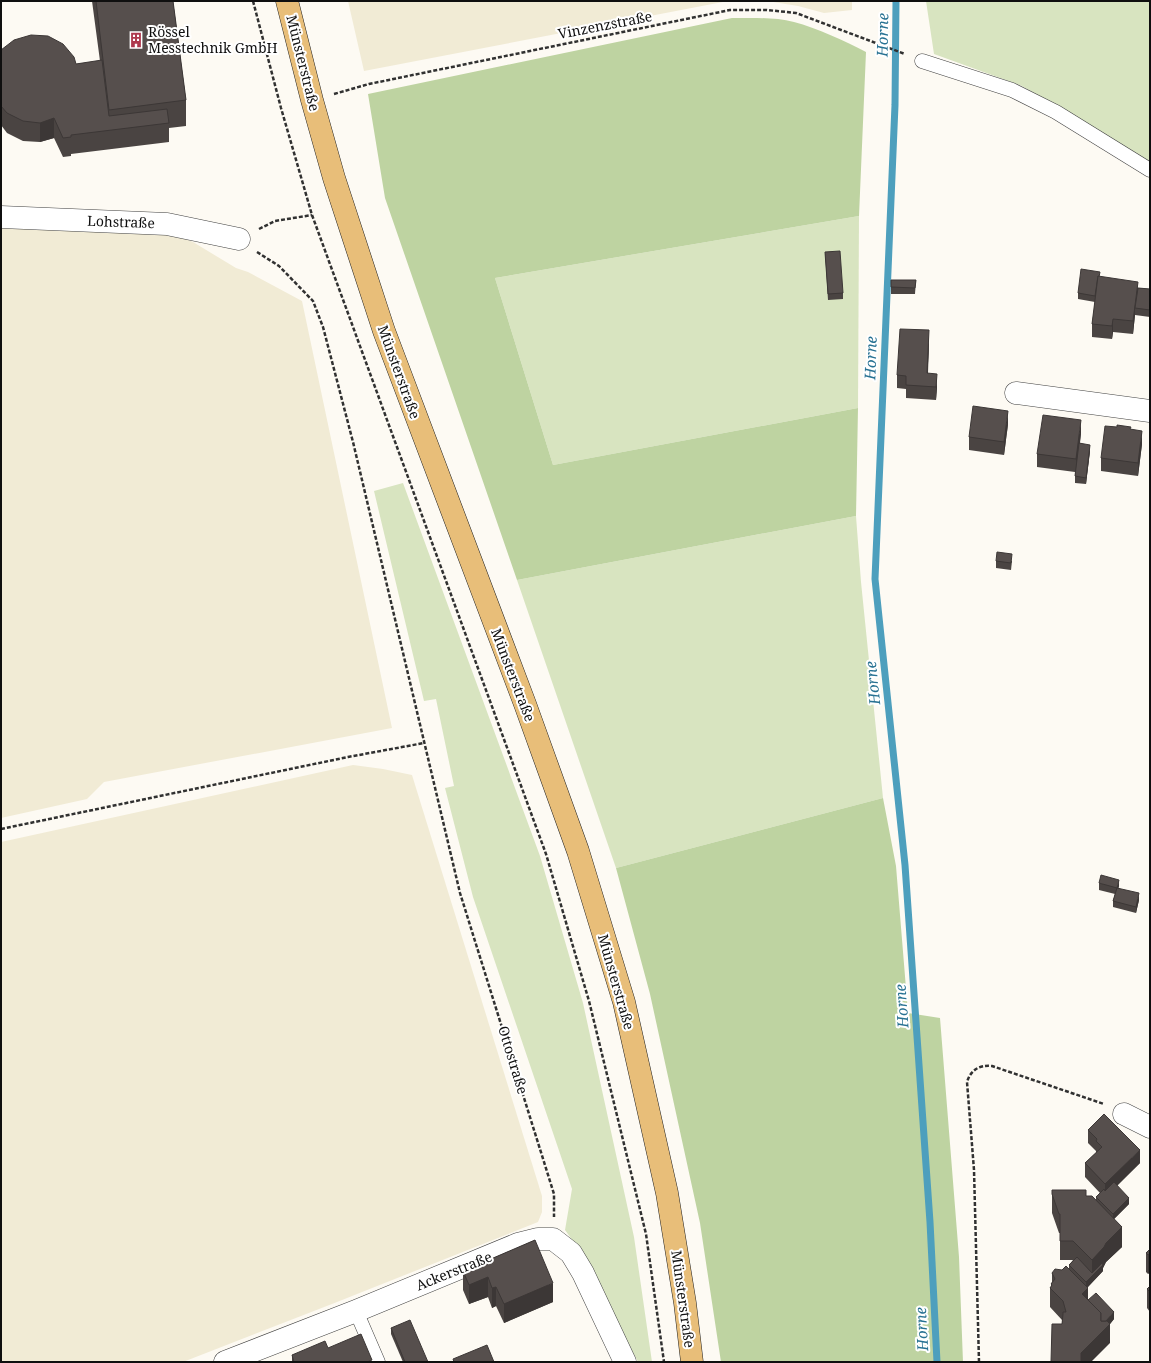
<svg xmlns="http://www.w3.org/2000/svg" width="1151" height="1363" font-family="'Noto Serif',serif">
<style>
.farmland{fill:#f1ebd5}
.green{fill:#d8e4c0}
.forest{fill:#bed3a1}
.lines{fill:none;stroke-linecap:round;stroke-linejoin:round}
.stream{stroke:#4d9fbd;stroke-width:7}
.service-casing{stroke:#424242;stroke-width:15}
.minor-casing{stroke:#424242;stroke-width:23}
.primary-casing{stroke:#202020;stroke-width:23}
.path{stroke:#313131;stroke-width:2.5;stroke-dasharray:4 2;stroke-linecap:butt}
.service{stroke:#fff;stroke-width:14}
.minor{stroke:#fff;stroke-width:22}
.primary{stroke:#e8be79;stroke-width:22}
.wall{fill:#4a4442}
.shaded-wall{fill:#3c3736}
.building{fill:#564f4d;stroke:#3c3736}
.labels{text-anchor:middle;stroke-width:4;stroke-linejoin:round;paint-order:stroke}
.street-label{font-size:14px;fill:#0f0f0f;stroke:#fff}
.poi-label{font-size:14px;fill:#0f0f0f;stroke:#fff;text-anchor:start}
.water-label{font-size:15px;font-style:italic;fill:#277192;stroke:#fff}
</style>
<rect width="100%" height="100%" fill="#fdfaf3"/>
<!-- farmland -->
<g class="farmland">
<path d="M348 1H852V10L824 13 798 6 767 1H728L364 71Z"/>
<path d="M1 222 167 231 193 242 236 268 248 272 302 301 392 728 104 782 87 799 1 818Z"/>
<path d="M353 765 383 769 412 775 542 1196V1212L538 1222 332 1304 183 1362H1V842Z"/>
</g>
<!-- green -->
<g class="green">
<path d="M926 1H1150V162L1022 86 934 54Z"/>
<path d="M859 216 858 408 553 465 495 278Z"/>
<path d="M403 483 540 856 583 1003 634 1237 652 1362H638L583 1255 565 1230 572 1189 473 897 445 788 454 786 436 699 424 701 374 491Z"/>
<path d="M856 516 861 582 883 798 616 868 517 580Z"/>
</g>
<!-- forest -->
<g class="forest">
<path d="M732 18C753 18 774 17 794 22 817 28 845 41 866 52L859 216 495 278 553 465 858 408 856 516 517 580 385 198 368 94Z"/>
<path d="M883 798 896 866 908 1013 940 1018 959 1257 963 1362H721L700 1223 650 994 616 868Z"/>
</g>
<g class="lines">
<!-- stream -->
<path class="stream" d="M896 1 895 105 875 579 905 865 930 1222 937 1362"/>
<defs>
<g id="service">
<path d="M922 61 1012 90 1056 112 1150 170"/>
<path d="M356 1311 378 1362"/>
</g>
<g id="minor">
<path d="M1 217 167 224 239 239"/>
<path d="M1016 393 1150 411"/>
<path d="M1124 1114 1150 1127"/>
<path d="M225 1362 356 1311 518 1244 538 1239H553L571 1253 583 1273 625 1362"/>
</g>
<path id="primary" d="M287 1 312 100 334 178 384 331 525 704 578 851 624 1002 667 1193 685 1303 692 1362"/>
</defs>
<!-- service casing -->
<use href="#service" class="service-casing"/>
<!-- minor casing -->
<use href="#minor" class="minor-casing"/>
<!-- primary casing -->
<use href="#primary" class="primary-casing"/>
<!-- path -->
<g class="path">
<path d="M253 1 281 108 312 215 546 854 589 1001 646 1234 664 1362"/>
<path d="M334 94 369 84 730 10H767L796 13 905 54"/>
<path d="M259 229 275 221 312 215"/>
<path d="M257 252 279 266 313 301 323 327 353 442 460 893 554 1194V1217"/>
<path d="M1 829 348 757 424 743"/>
<path d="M979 1362 974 1170 967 1082C971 1069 980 1065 992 1066L1104 1104"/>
</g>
<!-- service -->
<use href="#service" class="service"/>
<!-- minor -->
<use href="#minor" class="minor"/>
<!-- primary -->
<use href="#primary" class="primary"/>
</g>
<!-- wall -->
<g class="wall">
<path d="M92 1H173L186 100V126L169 128V142L71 154V156L63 157 54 138 40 142 23 141 7 133 1 125V50L76 64 100 61Z"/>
<path d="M825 252 843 293V299L828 300Z"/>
<path d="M1100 277 1138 288 1150 289V317L1135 315 1133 334 1113 332 1112 339 1092 337V324L1095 302 1078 299V293Z"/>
<path d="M891 280H916L915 294H891Z"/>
<path d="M929 343 928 373 937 387 936 400 906 398V389L897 388V375Z"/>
<path d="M1008 424 1004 455 969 450V437Z"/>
<path d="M1131 429 1142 444 1138 476 1101 471V458Z"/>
<path d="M1081 433 1080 443 1090 451 1086 484 1075 483V472L1037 467V454Z"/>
<path d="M996 561H1012L1011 570 996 568Z"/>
<path d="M1099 883 1119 886 1118 888 1139 900 1136 913 1113 907V901L1115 894 1099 890Z"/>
<path d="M1088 1130 1140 1163 1117 1186 1129 1204 1114 1219 1122 1247 1106 1262 1103 1268V1271L1087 1288 1088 1300 1114 1319 1110 1324V1343L1062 1324V1320L1050 1307V1288L1051 1287V1284L1052 1282V1273L1069 1269V1265L1073 1260H1060V1233H1059L1052 1213V1190L1086 1196 1096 1200V1197L1100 1193 1085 1177V1163L1096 1153V1151L1088 1143Z"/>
<path d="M1150 1239V1272L1148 1274 1146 1272V1253L1150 1249Z"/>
<path d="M535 1240 553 1302 504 1323 496 1306 492 1308 488 1297 469 1304 463 1290V1271Z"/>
<path d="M1150 1286V1312L1147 1308V1289Z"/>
<path d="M391 1328 428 1362H403L391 1334Z"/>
<path d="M328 1348 372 1362H292V1355Z"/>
</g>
<!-- shaded-wall -->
<g class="shaded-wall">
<path d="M54 118V138L40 142V123Z"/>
<path d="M1138 282V295L1135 308V315L1133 334V321Z"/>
<path d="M1113 319V332L1112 339V326Z"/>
<path d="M929 330V343L927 386V373Z"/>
<path d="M937 374V387L936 400V387Z"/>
<path d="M1008 411V424L1004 455V442Z"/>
<path d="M1081 420V433L1076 472V459Z"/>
<path d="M1142 431V444L1138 476V463Z"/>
<path d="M1090 445V451L1086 484V478Z"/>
<path d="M1119 880V886L1117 894V888Z"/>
<path d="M1139 893V900L1136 913V907Z"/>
<path d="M1140 1150V1163L1105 1197V1184Z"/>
<path d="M1129 1198V1204L1113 1220V1214Z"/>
<path d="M1122 1227V1247L1106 1262 1103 1268V1271L1086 1289V1282L1092 1276V1260L1106 1243Z"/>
<path d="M1150 1253V1272L1148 1274V1255Z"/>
<path d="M488 1277V1297L469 1304V1285Z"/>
<path d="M553 1283V1302L504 1323V1304Z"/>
<path d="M496 1287V1306L492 1308V1288Z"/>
<path d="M1088 1288V1308L1082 1294Z"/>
<path d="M1114 1312V1319L1110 1324V1343L1091 1362H1081V1353L1101 1326Z"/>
</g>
<!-- building -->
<g class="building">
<path d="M96 1H173L186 100 109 110Z"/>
<path d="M31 35 48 36 63 44 74 57 76 64 102 60 109 116 167 109 169 123 71 135V137L63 138 54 118 40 123 23 121 7 113 1 106V50L14 40Z"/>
<path d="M840 251 843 293 828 294 825 252Z"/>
<path d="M1081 269 1100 272 1099 277 1098 276 1095 296 1078 293Z"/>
<path d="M1098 276 1138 282 1133 321 1113 319 1112 326 1092 324Z"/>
<path d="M891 280H916L915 288 891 287Z"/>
<path d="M1138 288 1150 289V310L1135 308Z"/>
<path d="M900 329 929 330 927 373 937 374 936 387 906 385V376L897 375Z"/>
<path d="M973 406 1008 411 1004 442 969 437Z"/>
<path d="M1043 415 1081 420 1076 459 1037 454Z"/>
<path d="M1117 425 1131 427 1130 429 1142 431 1138 463 1101 458 1105 426 1117 427Z"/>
<path d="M1079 443 1090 445 1086 478 1075 476Z"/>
<path d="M997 552 1012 554 1011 563 996 561Z"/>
<path d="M1101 875 1119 880 1117 888 1139 893 1136 907 1113 901 1117 888 1099 883Z"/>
<path d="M1104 1114 1140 1150 1105 1184 1085 1163 1102 1147 1096 1141 1097 1139 1088 1130Z"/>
<path d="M1114 1182 1129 1198 1113 1214 1096 1197 1104 1189 1105 1191Z"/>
<path d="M1052 1190H1086V1196H1092L1122 1227 1106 1243 1104 1247 1092 1260 1073 1241H1060V1214H1059L1052 1194Z"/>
<path d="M535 1240 553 1283 504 1304 496 1287 492 1288 488 1277 469 1285 463 1271Z"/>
<path d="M1150 1249V1253L1148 1255 1146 1253Z"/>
<path d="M1077 1257 1092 1273 1102 1263 1103 1265 1086 1282 1069 1265Z"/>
<path d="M1066 1266 1088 1288 1082 1294 1101 1313V1321H1107L1110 1324 1081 1353V1362H1051L1052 1324H1062L1063 1314V1312H1066L1063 1301 1050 1288 1052 1285 1051 1284 1055 1279 1052 1273 1055 1269 1062 1270Z"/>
<path d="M1150 1286V1292L1147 1289Z"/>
<path d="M1096 1293 1114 1312 1106 1321H1101V1313L1088 1300Z"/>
<path d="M410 1320 428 1362H405L391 1328Z"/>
<path d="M361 1334 372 1360 367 1362H294L292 1355 325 1341 328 1348Z"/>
<path d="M487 1345 494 1362H454L453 1359Z"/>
</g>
<!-- icons -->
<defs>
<symbol id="building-bare" viewBox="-9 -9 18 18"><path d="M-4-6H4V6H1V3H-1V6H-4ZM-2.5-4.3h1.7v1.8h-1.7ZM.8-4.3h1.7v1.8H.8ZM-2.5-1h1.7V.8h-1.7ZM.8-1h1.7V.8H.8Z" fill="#ae384d" stroke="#fff" stroke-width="2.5" paint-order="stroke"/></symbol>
</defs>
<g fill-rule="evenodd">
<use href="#building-bare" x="125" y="29" width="22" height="22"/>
</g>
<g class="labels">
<!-- street labels -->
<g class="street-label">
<text transform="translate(605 25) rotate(-11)" y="5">Vinzenzstraße</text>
<text transform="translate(303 63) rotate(76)" y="5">Münsterstraße</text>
<text transform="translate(121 222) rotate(2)" y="5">Lohstraße</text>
<text transform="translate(399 372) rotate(70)" y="5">Münsterstraße</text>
<text transform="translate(513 675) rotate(69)" y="5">Münsterstraße</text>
<text transform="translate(616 982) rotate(74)" y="5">Münsterstraße</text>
<text transform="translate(513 1060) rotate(73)" y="5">Ottostraße</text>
<text transform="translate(454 1271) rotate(-22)" y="5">Ackerstraße</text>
<text transform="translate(683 1299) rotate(82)" y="5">Münsterstraße</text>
</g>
<!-- poi labels -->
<g class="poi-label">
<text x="148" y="37">Rössel<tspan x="148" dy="16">Messtechnik GmbH</tspan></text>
</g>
<!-- water labels -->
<g class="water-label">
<text transform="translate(883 35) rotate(-89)" y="5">Horne</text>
<text transform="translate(871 358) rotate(-88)" y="5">Horne</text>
<text transform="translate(873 683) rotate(-96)" y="5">Horne</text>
<text transform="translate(902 1006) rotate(-94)" y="5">Horne</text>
<text transform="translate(922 1329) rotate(-93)" y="5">Horne</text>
</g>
</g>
<!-- border -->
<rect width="1151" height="1363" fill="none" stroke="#0f0f0f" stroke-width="4"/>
</svg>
